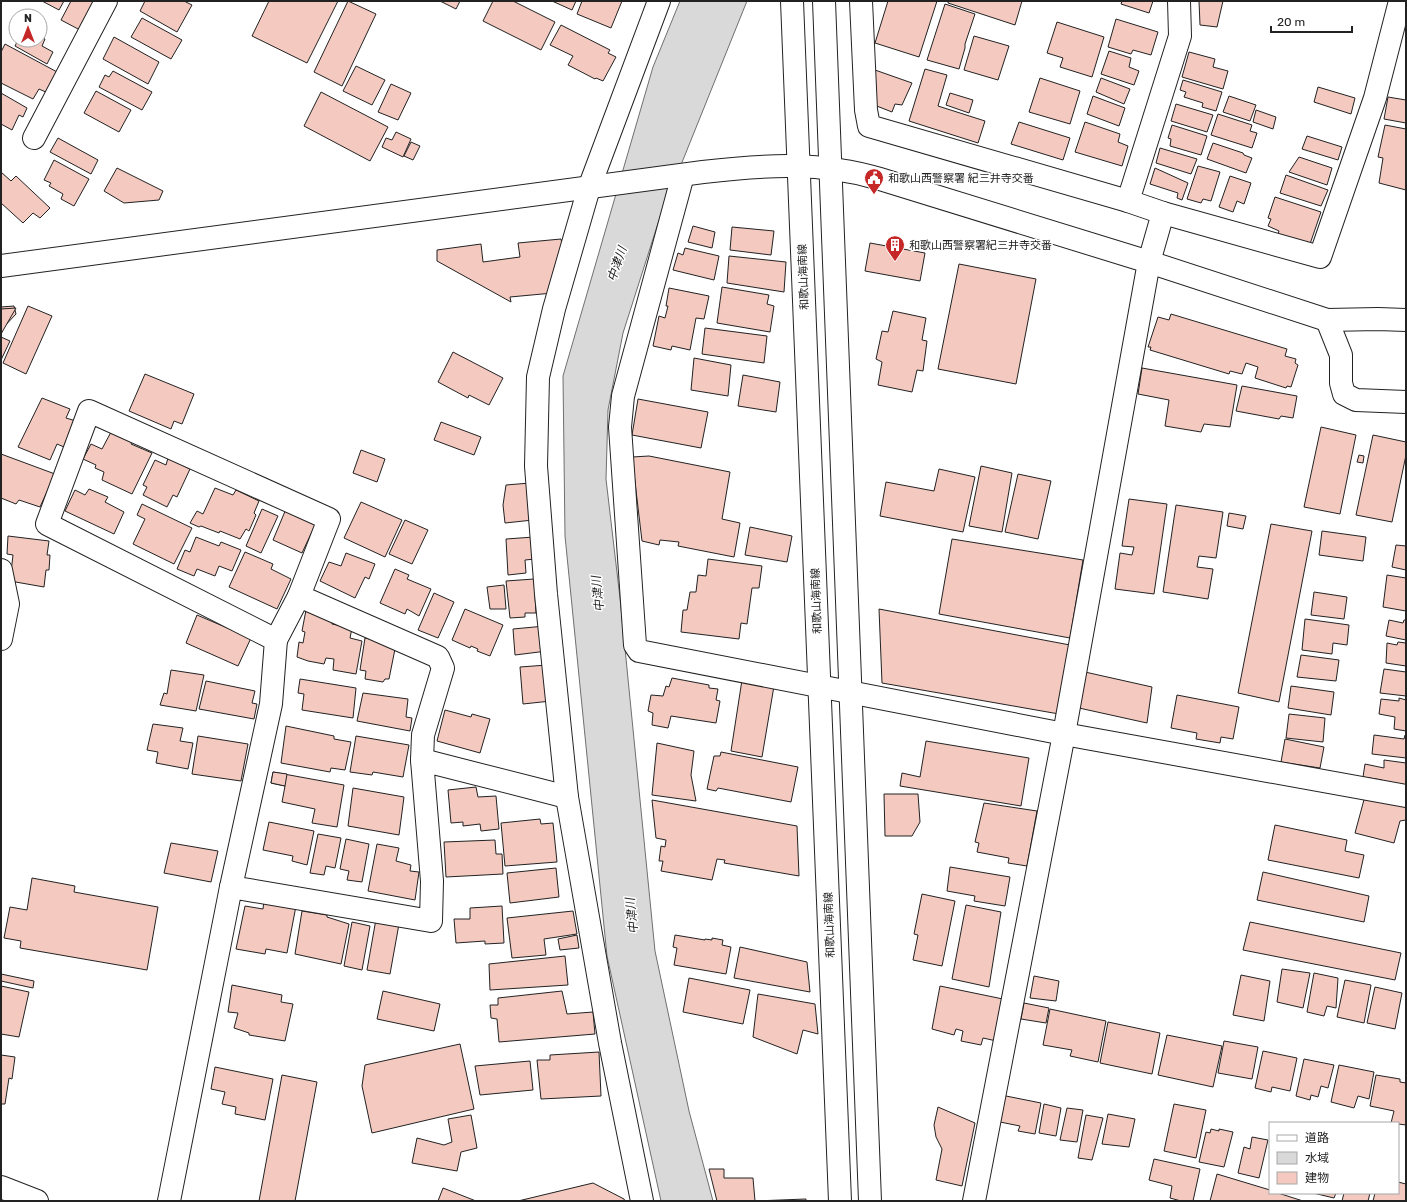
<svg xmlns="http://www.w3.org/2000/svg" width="1407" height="1202" font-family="Rubik,'Noto Sans JP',sans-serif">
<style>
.water{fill:#d9d9d9;stroke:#6f6f6f}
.building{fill:#f3c9c0;stroke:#222}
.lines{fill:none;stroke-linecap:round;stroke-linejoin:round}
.minor-casing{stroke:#222;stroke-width:24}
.major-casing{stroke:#222;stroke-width:24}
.highway-casing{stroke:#222;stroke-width:24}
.minor{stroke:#fff;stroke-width:22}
.major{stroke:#fff;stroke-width:22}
.highway{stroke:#fff;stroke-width:22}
.labels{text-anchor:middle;stroke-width:3;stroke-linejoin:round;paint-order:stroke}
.poi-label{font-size:11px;fill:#222;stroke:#fff;text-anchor:start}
.street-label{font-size:11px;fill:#222;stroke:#fff}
.water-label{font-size:12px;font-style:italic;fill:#222;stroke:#fff}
</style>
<rect width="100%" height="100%" fill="#fff"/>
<!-- water -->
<path class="water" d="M680 1H747L660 217 623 333 608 410 606 479 620 598 655 951 689 1111 713 1201H661L607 956 565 536 563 376 653 67Z"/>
<!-- building -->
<g class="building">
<path d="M42 1H64L59 10Z"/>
<path d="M71 1H96L80 30 61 20Z"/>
<path d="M145 1H184L192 5 177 32 140 11Z"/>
<path d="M269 1H338L307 63 252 36Z"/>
<path d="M348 1 376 14 342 86 314 72Z"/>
<path d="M440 1H460L456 9Z"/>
<path d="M493 1H513L555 22 541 50 483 21Z"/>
<path d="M552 1H576L572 10Z"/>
<path d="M582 1H622L611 28 577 14Z"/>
<path d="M888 1H937L919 57 875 43Z"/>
<path d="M948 1H1022L1015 25 948 3Z"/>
<path d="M1122 1H1153L1149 13 1121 4Z"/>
<path d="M1199 1H1223L1217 27 1200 25Z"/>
<path d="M945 4 975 14 965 44V48L959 69 927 60Z"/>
<path d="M142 18 182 40 171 59 131 37Z"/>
<path d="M1116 19 1158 32 1151 55 1133 50 1131 54 1108 47Z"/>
<path d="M1057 22 1104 37 1092 77 1060 67 1063 58 1047 53Z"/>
<path d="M561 25 610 50 608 53 616 57 603 81 596 78 595 79 568 65 573 56 550 45Z"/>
<path d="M974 36 1009 46 998 80 964 70Z"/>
<path d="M40 37 45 39 42 46 53 52 47 64 15 46 18 40H40Z"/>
<path d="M114 37 159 62 148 84 103 59Z"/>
<path d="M5 44 59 73 48 93 39 89 33 99 1 83V52Z"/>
<path d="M1109 51 1131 58 1129 67 1139 71 1134 85 1101 74Z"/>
<path d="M1189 52 1215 59 1213 67 1228 71 1223 89 1182 77Z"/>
<path d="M356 66 385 80 372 105 343 91Z"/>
<path d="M925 69 947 75 938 106 985 121 978 143 909 121Z"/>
<path d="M875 70 912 83 902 105 895 104 892 112 864 101Z"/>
<path d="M113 71 152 92 142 110 99 87 105 75 109 77Z"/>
<path d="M1040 78 1080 91 1070 124 1029 112Z"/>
<path d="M1101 78 1130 89 1124 104 1096 92Z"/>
<path d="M1183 80 1222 92 1216 111 1202 107 1203 103 1184 97 1186 92 1180 90Z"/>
<path d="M391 84 411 93 398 120 378 112Z"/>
<path d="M1318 87 1355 98 1351 114 1314 102Z"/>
<path d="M96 91 131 110 119 132 84 113Z"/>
<path d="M321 92 388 127 370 161 304 126Z"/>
<path d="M1 93 27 108 23 117 19 115 12 130 1 124Z"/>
<path d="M950 93 973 100 969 113 946 105Z"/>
<path d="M1093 96 1125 108 1119 126 1087 114Z"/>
<path d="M1229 96 1256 105 1250 121 1223 112Z"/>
<path d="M1388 97 1406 100V123L1384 119Z"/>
<path d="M1176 104 1213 115 1207 132 1171 121Z"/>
<path d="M1256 110 1276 117 1273 129 1253 122Z"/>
<path d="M1218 114 1252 125 1250 131 1257 133 1252 148 1211 135Z"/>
<path d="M1019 122 1070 138 1063 160 1011 144Z"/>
<path d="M1085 122 1120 134 1118 142 1128 146 1122 166 1075 152Z"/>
<path d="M1172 125 1207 136 1201 155 1170 146 1171 139 1168 138Z"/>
<path d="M1385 125 1406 129V190L1379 183 1383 158 1378 157Z"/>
<path d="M396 132 411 139 403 157 382 147 386 138 392 140Z"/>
<path d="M1307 136 1342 147 1338 160 1302 149Z"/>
<path d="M58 138 98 160 91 174 50 152Z"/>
<path d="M411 142 420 146 413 160 404 156Z"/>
<path d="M1213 143 1243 153 1244 155 1252 158 1246 173 1207 159Z"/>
<path d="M1160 148 1197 159 1191 174 1156 163Z"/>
<path d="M1299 157 1332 168 1327 185 1289 172Z"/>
<path d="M54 160 89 179 74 206 61 199 63 194 49 186 51 183 44 180Z"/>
<path d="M1198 166 1220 172 1211 201 1203 199 1201 203 1187 199Z"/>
<path d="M117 168 163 191 159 200 124 203 104 191Z"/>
<path d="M1155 168 1188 183 1182 200 1177 198 1178 193 1150 184Z"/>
<path d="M1 172 11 181 16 176 50 208 40 218 33 213 23 223 1 203Z"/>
<path d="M1286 175 1328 190 1321 206 1280 193Z"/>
<path d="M1230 176 1251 183 1244 204 1237 201 1233 212 1219 207Z"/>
<path d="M1275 197 1321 212 1310 244 1278 234 1279 231 1268 226 1271 219 1268 218Z"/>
<path d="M693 226 715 232 712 248 688 242Z"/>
<path d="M732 227 774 231 771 255 730 250Z"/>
<path d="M561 239 564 253 553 293 510 297 511 302 437 261V250L481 244 483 262 520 257 518 243Z"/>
<path d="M870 243 925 253 920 281 865 271Z"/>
<path d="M685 248 719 256 714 280 673 270 678 253 683 255Z"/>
<path d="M729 256 786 262 784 292 727 283Z"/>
<path d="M959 264 1036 279 1016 384 938 369Z"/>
<path d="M722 287 769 295 767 304 774 306 770 332 717 323Z"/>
<path d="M669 288 709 296 704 319 696 318 690 350 672 346 671 350 653 346 659 316 665 318 668 306H666Z"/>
<path d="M14 306 16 314 1 330V307Z"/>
<path d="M28 306 52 316 26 374 3 363Z"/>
<path d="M16 308 1 334V309Z"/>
<path d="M893 311 926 318 922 340 927 341 923 371 917 370 912 392 878 385 882 362 876 359 882 331 888 332Z"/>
<path d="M1171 314 1287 349 1285 356 1296 359 1295 363 1298 365 1291 387 1287 386 1286 388 1255 378 1258 367 1246 363 1242 374 1230 371 1229 374 1150 350 1151 347H1148L1158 317 1169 320Z"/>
<path d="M705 328 767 336 764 363 702 354Z"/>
<path d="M1 337 10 341 1 360Z"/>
<path d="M453 352 503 378 489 405 469 395 468 398 438 382Z"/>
<path d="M694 358 731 365 728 396 691 390Z"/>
<path d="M1142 368 1237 385 1230 427 1204 424 1201 432 1165 426 1169 400 1138 394Z"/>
<path d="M145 374 194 394 182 424 174 421 171 429 129 411Z"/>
<path d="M743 375 780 382 776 412 738 406Z"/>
<path d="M1242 386 1297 396 1293 418 1281 416 1279 419 1236 411Z"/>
<path d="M42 398 70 409 66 418 76 421 64 447 57 444 50 460 18 447Z"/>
<path d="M638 399 708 412 701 448 632 435Z"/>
<path d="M441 422 481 437 474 455 434 440Z"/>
<path d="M1321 427 1356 435 1340 514 1304 507Z"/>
<path d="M111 432 132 442 131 444 152 453 132 494 102 480 104 472 95 468 96 465 83 459 91 444 102 449Z"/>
<path d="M1373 435 1406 442V455L1392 522 1356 515Z"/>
<path d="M361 450 385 459 377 482 353 473Z"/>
<path d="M1 454 55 474 40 507 19 500 16 504 1 498Z"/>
<path d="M1359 455 1364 456 1363 463 1357 462Z"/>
<path d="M649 456 730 472 722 519 740 523 734 557 678 546 679 542 660 540 659 545 642 541 632 457Z"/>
<path d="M168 458 190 469 177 497 173 495 167 507 143 495 147 487 143 485 155 460 166 465Z"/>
<path d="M981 466 1012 473 1002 532 969 526Z"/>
<path d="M939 469 975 477 963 532 880 516 886 482 934 491Z"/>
<path d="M1018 474 1051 481 1038 539 1005 532Z"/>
<path d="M530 483 533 520 505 523 503 505 506 485Z"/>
<path d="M215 488 233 495 236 490 259 501 254 513 256 515 249 531 246 529 240 539 220 531 219 533 201 526 199 527 190 523 197 511 203 514Z"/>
<path d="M89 489 108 497 105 502 124 512 114 534 65 511 75 490 85 495Z"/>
<path d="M1129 499 1167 504 1154 594 1115 589 1120 553 1132 555 1134 547 1122 546Z"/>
<path d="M361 502 402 520 385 557 344 538Z"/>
<path d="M142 504 192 528 174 564 133 544 145 519 137 515Z"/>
<path d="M1176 505 1223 512 1216 558 1199 556 1197 567 1213 569 1208 599 1163 592Z"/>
<path d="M262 509 278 516 261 553 246 546Z"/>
<path d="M286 509 316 523 302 553 273 540Z"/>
<path d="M1229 513 1246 516 1243 529 1227 526Z"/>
<path d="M405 520 428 530 412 564 389 554Z"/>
<path d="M1271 524 1312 531 1279 702 1238 693Z"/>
<path d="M750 527 792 536 787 562 745 555Z"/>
<path d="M1322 531 1366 537 1363 561 1319 555Z"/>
<path d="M8 536 49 541 47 555H50L49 570H46L44 587 10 581 13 555 7 554Z"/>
<path d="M196 537 219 546 221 542 241 550 232 571 219 566 215 576 197 569 194 576 177 569 185 550 190 552Z"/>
<path d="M534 537 535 559 525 560 526 573 508 575 506 539Z"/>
<path d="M952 539 1083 560 1070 638 939 614Z"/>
<path d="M1396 545 1406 546V570L1392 567Z"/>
<path d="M245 552 273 564 271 569 291 579 277 609 229 587Z"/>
<path d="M346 553 375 564 369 579 365 577 355 598 320 581 329 562 341 566Z"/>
<path d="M708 559 762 566 759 588H752L747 624 741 623 739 639 681 632 683 610H687L690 592H696L698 575 706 576Z"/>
<path d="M395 569 409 575 407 579 431 589 419 616 407 609 405 614 380 603Z"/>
<path d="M1387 575 1406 578V611L1383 607Z"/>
<path d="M534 579 536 613H525V617L510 618 506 581Z"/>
<path d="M504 585 506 609H490L487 587Z"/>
<path d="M1314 592 1347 597 1344 619 1311 615Z"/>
<path d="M434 593 454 602 438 638 418 630Z"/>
<path d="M465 609 503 625 490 656 477 651 478 649 471 646 470 648 452 640Z"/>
<path d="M879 609 1070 645 1059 714 882 683Z"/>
<path d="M306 610 332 616V624L352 628 350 638 362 641 356 674 333 670 334 659 326 658 324 664 308 661 297 657 299 642 303 643 305 632 302 631Z"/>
<path d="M197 615 251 638 238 666 186 643Z"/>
<path d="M1305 619 1349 625 1347 645 1333 643 1332 654 1302 650Z"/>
<path d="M1389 620 1403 623 1404 620H1406V640L1386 636Z"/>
<path d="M545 626 547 651 515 655 513 629Z"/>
<path d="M365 638 396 644 389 679H385L383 682 365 679 366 671 360 670Z"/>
<path d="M1398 642 1406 643V666L1386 663 1387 643 1397 645Z"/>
<path d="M1301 655 1339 660 1336 681 1297 677Z"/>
<path d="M547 665 551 701 523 704 520 667Z"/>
<path d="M1384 669 1406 672V696L1380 693Z"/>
<path d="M171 670 204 675 196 711 160 705 164 693 167 694Z"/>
<path d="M1085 672 1152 687 1147 723 1079 708Z"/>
<path d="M672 678 709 685V688L718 689 716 700 720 701 716 723 671 716 668 728 652 725 653 713 648 711 651 695 663 696 666 686 669 687Z"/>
<path d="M300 679 356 688 353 718 302 710 304 694 298 693Z"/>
<path d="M742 680 774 686 762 757 731 751Z"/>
<path d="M206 681 255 691 252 703 257 704 254 719 199 709Z"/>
<path d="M1291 686 1334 692 1331 715 1288 708Z"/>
<path d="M363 693 408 699 406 717 412 718 410 731 357 721Z"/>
<path d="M1177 695 1239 707 1233 739 1221 737 1220 743 1196 739 1197 733 1171 728Z"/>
<path d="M1399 698 1406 700V731L1394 729 1395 717 1379 714 1381 699 1399 701Z"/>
<path d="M445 710 471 717 472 714 490 719 480 753 437 741Z"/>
<path d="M1289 714 1325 718 1323 742 1286 738Z"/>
<path d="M153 724 183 728 180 741 193 743 188 769 156 763 158 752 147 750Z"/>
<path d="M286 726 334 736V739L351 742 345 770 331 768 330 772 281 763Z"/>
<path d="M1374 735 1404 739 1405 735H1406V758L1372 754Z"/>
<path d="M198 736 248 744 241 781 192 774Z"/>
<path d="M356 736 409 745 403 777 373 772 372 775 350 772Z"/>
<path d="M1285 739 1324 747 1320 768 1281 762Z"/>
<path d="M926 741 1029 758 1021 806 900 786 902 773 920 777Z"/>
<path d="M657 743 694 751 691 775 696 801 652 795Z"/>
<path d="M721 752 798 767 791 802 718 788 716 791 707 789 714 756H720Z"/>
<path d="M1384 760 1406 763V786L1382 782V780L1363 777 1365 764 1384 768Z"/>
<path d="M273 772 344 785 337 827 312 823 315 809 282 802 285 786 271 783Z"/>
<path d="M273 772 287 774 285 786 271 783Z"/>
<path d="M476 787 478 797 496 796 499 829 481 831 480 824 463 826V822L451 823 448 790Z"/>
<path d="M353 788 404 797 399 835 348 826Z"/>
<path d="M884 794H918L920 822 912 836H885Z"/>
<path d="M1365 796 1406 807V820L1400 821 1394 843 1355 833Z"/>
<path d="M652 800 797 826 799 876 724 863 725 860 717 859 712 880 661 871 663 861H659L661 846 665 847 666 840 656 838Z"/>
<path d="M984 803 1037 811 1027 866 1008 863 1009 858 977 852 979 843 975 842Z"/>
<path d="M540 819 541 824 553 823 557 862 505 866 501 823Z"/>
<path d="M269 822 314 831 307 865 292 861 293 856 263 850Z"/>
<path d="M1275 825 1347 840 1345 851 1364 855 1359 878 1268 860Z"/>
<path d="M318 834 341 838 335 868 326 866 324 875 310 873Z"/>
<path d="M346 839 369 844 362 882 347 880 349 871 340 869Z"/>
<path d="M495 840 496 854H502L503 874 446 877 444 842Z"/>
<path d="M171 843 218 851 211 882 164 873Z"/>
<path d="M377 844 399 848 396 861 411 865 410 871 419 872 415 900 368 891Z"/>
<path d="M950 867 1010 877 1005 906 974 901 975 896 947 891Z"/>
<path d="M556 868 559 897 510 903 507 873Z"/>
<path d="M1263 872 1369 896 1364 922 1257 900Z"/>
<path d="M32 878 75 886 74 892 158 907 147 970 20 948 21 941 4 938 10 907 27 910Z"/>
<path d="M922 894 955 901 942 966 913 960 918 935 914 934Z"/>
<path d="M264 900 296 906 287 953 266 949 265 954 236 949 245 906 263 909Z"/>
<path d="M966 905 1001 912 989 987 952 979Z"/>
<path d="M502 906 504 943 485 944V941L456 943 454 919H470V908Z"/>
<path d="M302 911 327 915V917L349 924 341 964 295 954Z"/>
<path d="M573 911 577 934 544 939 546 955 512 958 507 918Z"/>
<path d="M376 919 399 924 390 974 367 970Z"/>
<path d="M352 922 370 926 362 970 344 966Z"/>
<path d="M1250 922 1401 953 1395 980 1243 950Z"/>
<path d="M577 935 579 948 560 950 558 939Z"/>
<path d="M675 935 705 940V939L712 940V938L723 940 722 945 731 947 726 974 674 965 677 948 673 947Z"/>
<path d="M740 947 807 962 810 992 734 978Z"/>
<path d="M565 956 568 985 490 990 489 964Z"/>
<path d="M1282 969 1310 973 1303 1008 1277 1002Z"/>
<path d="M1314 973 1338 978 1336 1008 1327 1006 1324 1016 1307 1012Z"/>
<path d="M1 974 34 981 33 988 1 981Z"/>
<path d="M1241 975 1270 981 1264 1021 1233 1015Z"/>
<path d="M1034 976 1059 981 1056 1001 1030 998Z"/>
<path d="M689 978 750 990 743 1024 683 1012Z"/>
<path d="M1345 980 1371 985 1364 1023 1337 1017Z"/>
<path d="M232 985 282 995 281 1002 293 1004 285 1041 249 1035V1033L234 1028 238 1013 228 1012Z"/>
<path d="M1 986 29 992 19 1037 1 1034Z"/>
<path d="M940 986 1003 999 1001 1042 983 1038 981 1045 961 1041 963 1031 956 1029 954 1035 932 1029Z"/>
<path d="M1375 987 1402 993 1395 1029 1367 1023Z"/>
<path d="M383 991 440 1004 434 1031 377 1019Z"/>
<path d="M562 991 567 1014 593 1012 595 1034 499 1042 497 1019 491 1018 490 1005H498V998Z"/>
<path d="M758 994 815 1004 818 1034 803 1030 797 1054 753 1037Z"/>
<path d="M1024 1003 1049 1008 1046 1023 1021 1019Z"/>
<path d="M1050 1009 1106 1021 1098 1062 1070 1056 1072 1050 1043 1045Z"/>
<path d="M1108 1022 1160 1033 1152 1074 1100 1063Z"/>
<path d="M1167 1035 1222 1046 1213 1087 1158 1075Z"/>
<path d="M1224 1041 1258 1047 1252 1079 1218 1073Z"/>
<path d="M460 1044 474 1109 372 1133 362 1086 365 1065Z"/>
<path d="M1263 1051 1297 1058 1290 1091 1272 1087 1271 1092 1255 1088Z"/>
<path d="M599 1052 601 1096 541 1099 537 1060H550V1055Z"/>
<path d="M1 1055 15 1057 12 1079 9 1078 5 1104H1Z"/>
<path d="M1304 1059 1334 1065 1328 1088 1321 1086 1318 1097 1311 1095 1310 1100 1296 1096Z"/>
<path d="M530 1061 533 1090 480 1095 475 1066Z"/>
<path d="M1339 1065 1374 1072 1369 1099 1358 1096 1354 1108 1331 1102Z"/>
<path d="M215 1067 273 1079 265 1120 235 1114 236 1107 222 1104 225 1092 211 1089Z"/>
<path d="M282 1075 317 1082 295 1201H259Z"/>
<path d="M1376 1075 1400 1079V1082L1406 1083V1125L1391 1123 1394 1111 1370 1106Z"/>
<path d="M1001 1095 1041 1103 1035 1134 1018 1131 1020 1126 995 1121Z"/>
<path d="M1044 1104 1061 1108 1056 1136 1039 1133Z"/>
<path d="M1174 1104 1206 1110 1196 1158 1164 1151Z"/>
<path d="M938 1107 975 1123 962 1186 936 1180 942 1149 936 1137 934 1125Z"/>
<path d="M1067 1108 1083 1110 1077 1142 1060 1140Z"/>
<path d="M1108 1114 1135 1119 1129 1147 1102 1144Z"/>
<path d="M471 1115 477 1148 461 1152 457 1171 412 1163 417 1138 444 1145 452 1142 448 1119Z"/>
<path d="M1086 1115 1103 1118 1092 1160 1078 1158Z"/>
<path d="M1211 1129 1219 1131V1129L1233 1132 1224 1167 1199 1162 1206 1132 1210 1133Z"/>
<path d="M1252 1137 1268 1140 1259 1178 1238 1173 1244 1147 1250 1149Z"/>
<path d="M1154 1159 1200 1169 1193 1201H1181L1170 1198 1172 1186 1149 1180Z"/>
<path d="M709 1169H724V1178H753L755 1201 806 1199V1201H717Z"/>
<path d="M1217 1174 1270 1190V1193H1278L1303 1201H1210Z"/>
<path d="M1398 1182 1406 1184V1201H1373L1375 1193H1398Z"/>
<path d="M593 1183 624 1199 625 1201H518Z"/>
<path d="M443 1188 476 1201H438Z"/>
<path d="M1313 1193H1336L1334 1198Z"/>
<path d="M1344 1193H1370L1368 1201H1342Z"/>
</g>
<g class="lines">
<defs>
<g id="minor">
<path d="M861 1 866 110 869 126 1128 201"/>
<path d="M34 138 106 1"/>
<path d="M683 175 623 396 620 427 635 645 639 651 1064 734 1406 796"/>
<path d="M1163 213 1320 257 1375 98 1400 1"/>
<path d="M1 266 703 172C764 165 821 161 880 179L1149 262 1327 320 1378 319 1406 320"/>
<path d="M1327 320 1341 355V383L1344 394 1356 400 1406 402"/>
<path d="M1 570 8 604 1 639"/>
<path d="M276 640 299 596 438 657 443 668 423 735 422 760"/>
<path d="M231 887 271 704 276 640 47 524 89 411 329 519 299 596"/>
<path d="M169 1201 231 887 431 921 432 881 422 760 567 797"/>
<path d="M642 1201 610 1043 567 797 546 594 536 466 538 377 554 309 589 188 659 1"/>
<path d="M974 1201 1064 734 1149 262 1163 213 1128 201 1180 36 1179 1"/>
</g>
<g id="major">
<path d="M792 1 840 1201"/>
<path d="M824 1 870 1201"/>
</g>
<path id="highway" d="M1 1187 37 1201"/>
</defs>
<!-- minor casing -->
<use href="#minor" class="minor-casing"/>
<!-- major casing -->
<use href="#major" class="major-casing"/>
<!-- highway casing -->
<use href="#highway" class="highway-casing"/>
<!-- minor -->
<use href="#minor" class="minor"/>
<!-- major -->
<use href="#major" class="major"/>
<!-- highway -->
<use href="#highway" class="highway"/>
</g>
<!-- icons -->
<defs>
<symbol id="civic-pin" viewBox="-11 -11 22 30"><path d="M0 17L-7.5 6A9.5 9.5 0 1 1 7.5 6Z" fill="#c62828" stroke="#fff"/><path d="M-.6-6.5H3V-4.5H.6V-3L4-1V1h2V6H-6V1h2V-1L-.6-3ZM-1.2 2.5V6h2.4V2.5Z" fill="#fff"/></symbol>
<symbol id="building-pin" viewBox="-11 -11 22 30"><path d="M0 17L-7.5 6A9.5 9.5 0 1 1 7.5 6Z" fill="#c62828" stroke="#fff"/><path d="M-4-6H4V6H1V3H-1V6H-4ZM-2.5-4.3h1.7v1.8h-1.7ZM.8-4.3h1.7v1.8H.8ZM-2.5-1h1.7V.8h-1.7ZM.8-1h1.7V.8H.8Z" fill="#fff"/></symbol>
</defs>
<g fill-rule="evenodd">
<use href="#civic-pin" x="863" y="167" width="22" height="30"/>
<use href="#building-pin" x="884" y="234" width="22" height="30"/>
</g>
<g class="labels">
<!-- poi labels -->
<g class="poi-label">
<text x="888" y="182">和歌山西警察署 紀三井寺交番</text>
<text x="909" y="249">和歌山西警察署紀三井寺交番</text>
</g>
<!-- street labels -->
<g class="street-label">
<text transform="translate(803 277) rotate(-92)" y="4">和歌山海南線</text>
<text transform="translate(816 601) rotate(-92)" y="4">和歌山海南線</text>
<text transform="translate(829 925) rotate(-92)" y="4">和歌山海南線</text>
</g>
<!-- water labels -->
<g class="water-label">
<text transform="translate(617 264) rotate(-71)" y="4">中津川</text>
<text transform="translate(598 594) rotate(-96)" y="4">中津川</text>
<text transform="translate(632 916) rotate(-96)" y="4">中津川</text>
</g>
</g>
<!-- border -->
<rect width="1407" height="1202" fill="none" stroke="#222222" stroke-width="4"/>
<!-- legend -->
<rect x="1269" y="1122" width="130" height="72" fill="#ffffff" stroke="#a7a7a7"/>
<rect x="1277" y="1135" width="20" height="6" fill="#ffffff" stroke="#a7a7a7"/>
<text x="1305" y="1142" font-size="12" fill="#222222">道路</text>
<rect x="1277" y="1152" width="20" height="12" fill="#d9d9d9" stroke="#a7a7a7"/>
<text x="1305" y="1162" font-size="12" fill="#222222">水域</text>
<rect x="1277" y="1172" width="20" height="12" fill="#f3c9c0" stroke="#a7a7a7"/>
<text x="1305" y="1182" font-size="12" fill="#222222">建物</text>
<!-- north arrow -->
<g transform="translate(28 28)"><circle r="19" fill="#ffffff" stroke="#a7a7a7"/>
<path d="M0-3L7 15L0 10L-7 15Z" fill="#c62828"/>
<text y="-6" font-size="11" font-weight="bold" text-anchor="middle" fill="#222222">N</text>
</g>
<!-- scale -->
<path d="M1271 26v6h81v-6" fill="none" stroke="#222222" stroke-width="2"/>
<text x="1277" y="26" font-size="12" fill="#222222" stroke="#ffffff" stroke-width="3" paint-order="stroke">20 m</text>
</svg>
